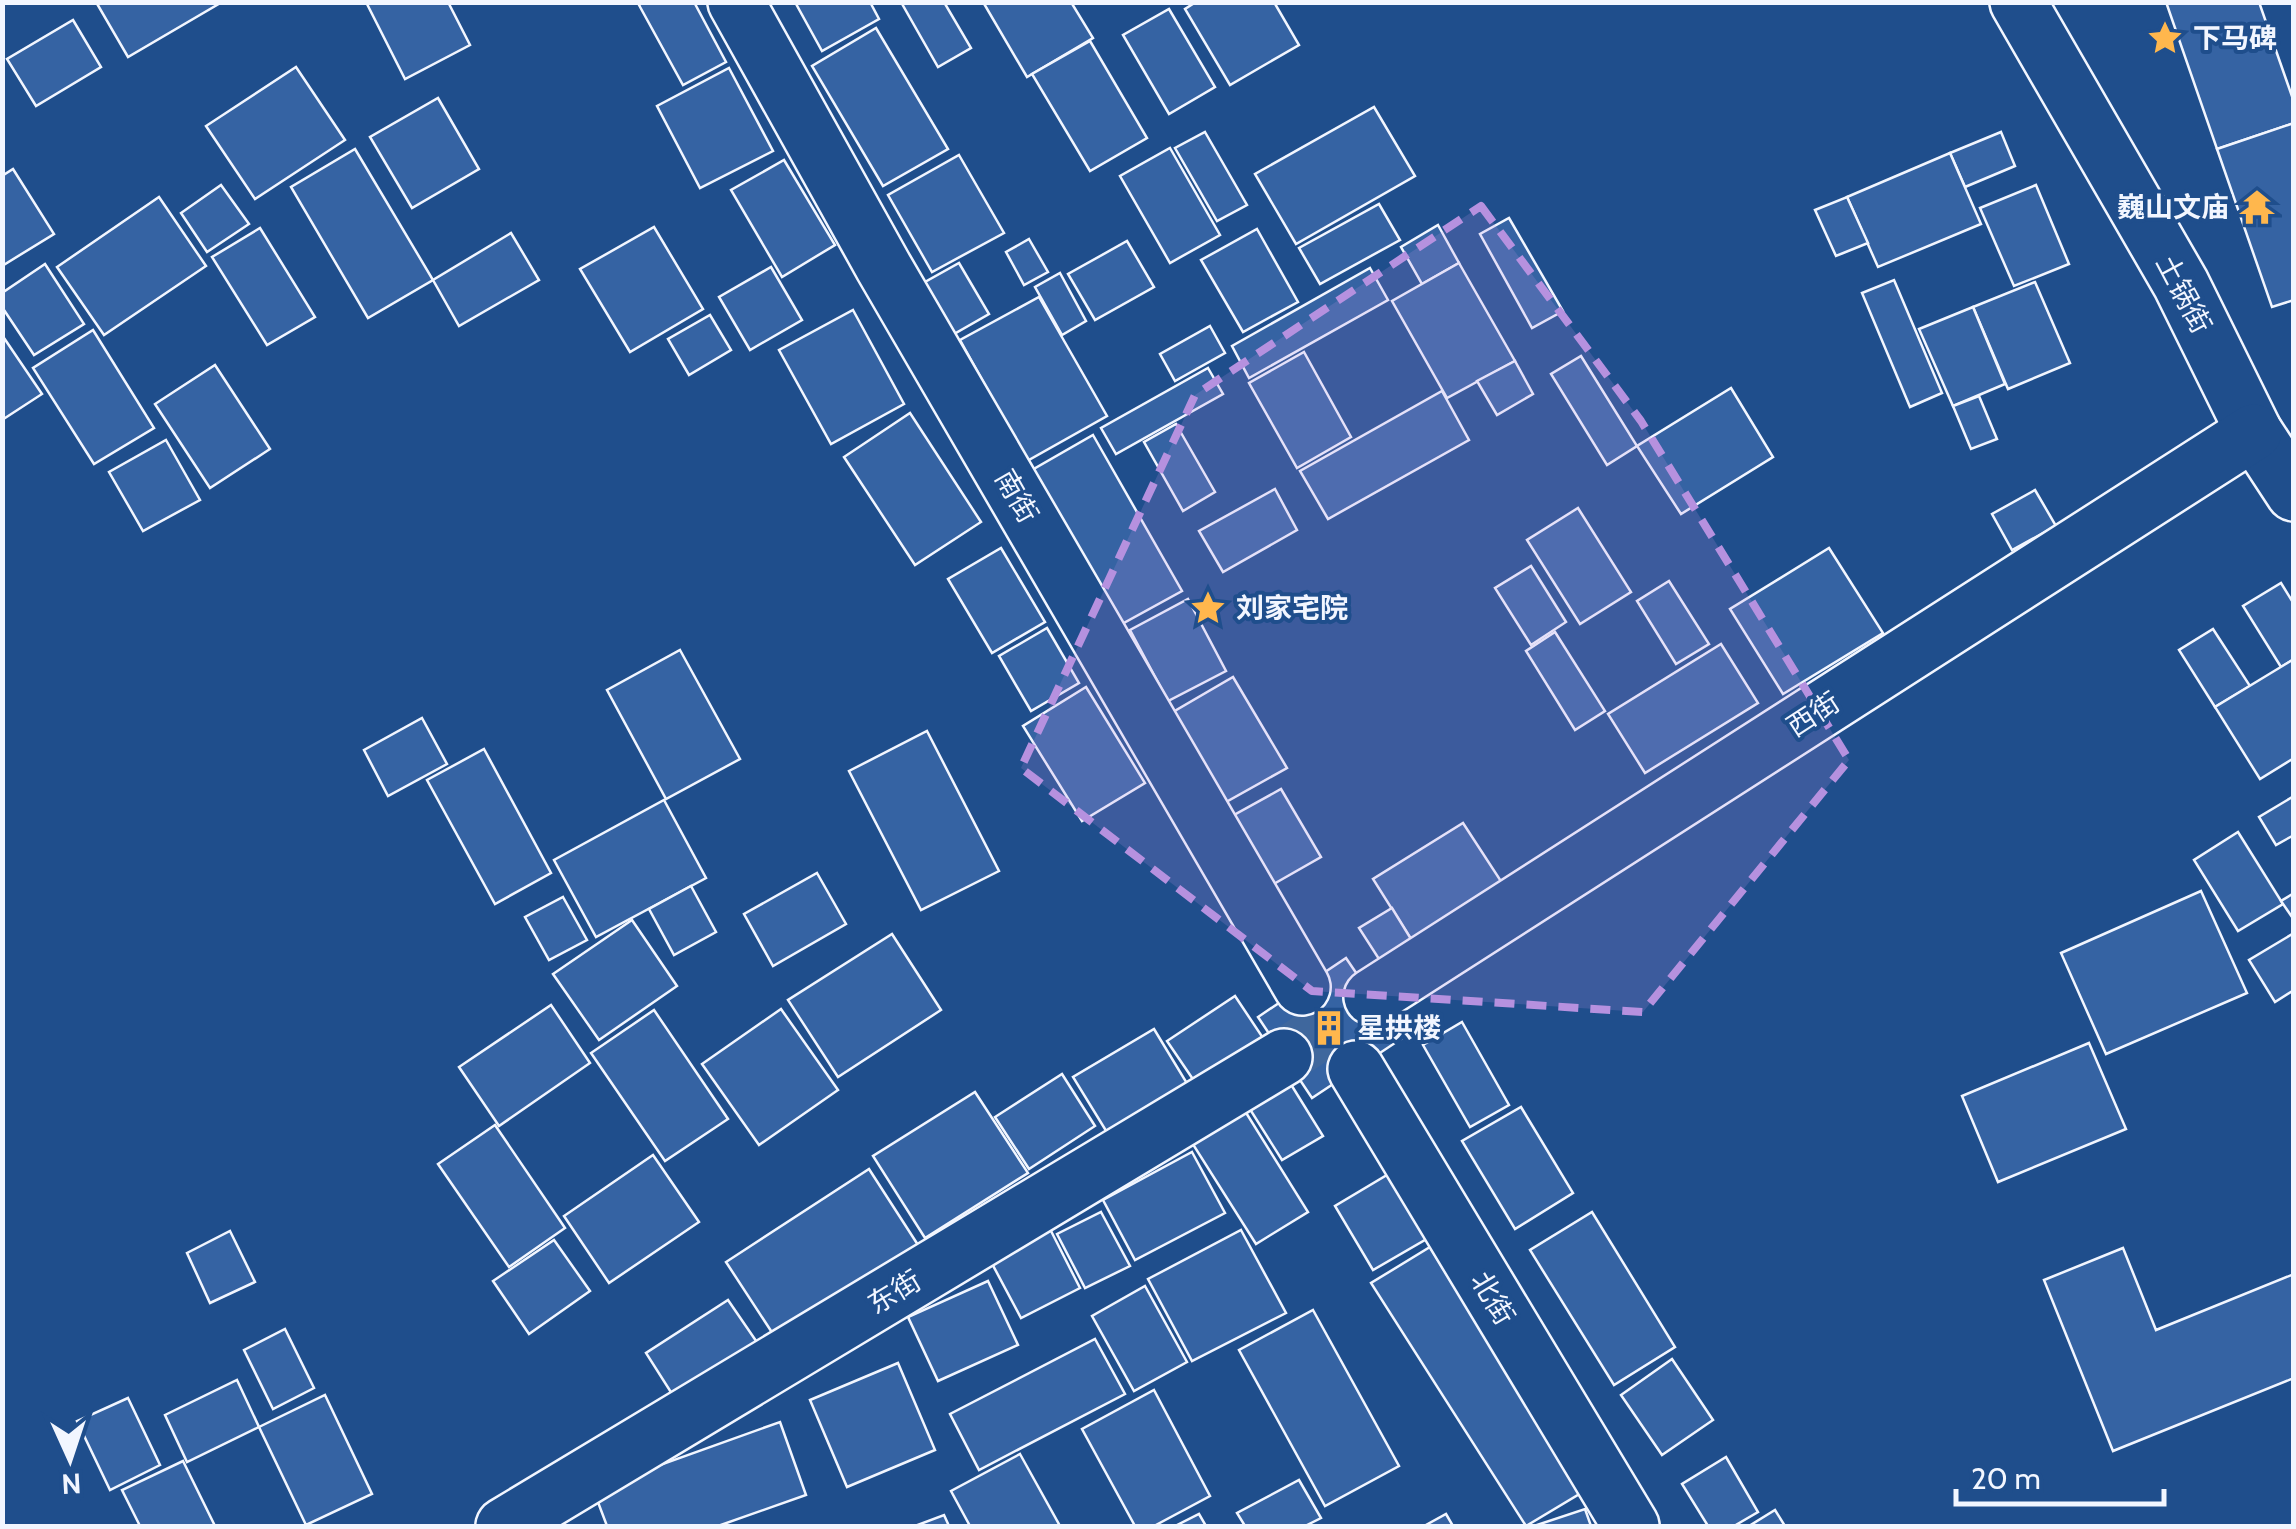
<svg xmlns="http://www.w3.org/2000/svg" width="2296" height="1529" font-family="Cabin,'Noto Sans SC',sans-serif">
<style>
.building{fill:#3563a3;stroke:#f2f6ff;stroke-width:2.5}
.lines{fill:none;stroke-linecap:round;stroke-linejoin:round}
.street-tunnel{stroke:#3f679d;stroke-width:55;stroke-dasharray:55 28;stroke-linecap:butt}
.street-casing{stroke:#f2f6ff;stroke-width:60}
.street{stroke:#1f4e8c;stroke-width:55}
.marked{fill:#b691df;fill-opacity:0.2;stroke:#b691df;stroke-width:8;stroke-dasharray:20 12;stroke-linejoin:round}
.labels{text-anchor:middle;stroke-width:8;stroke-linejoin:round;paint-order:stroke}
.poi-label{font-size:28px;font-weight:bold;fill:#f2f6ff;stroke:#1f4e8c;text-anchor:start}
.street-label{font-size:28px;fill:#f2f6ff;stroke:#1f4e8c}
</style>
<rect width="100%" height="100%" fill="#1f4e8c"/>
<!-- building -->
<g class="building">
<path d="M96 2H222L128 57Z"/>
<path d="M366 2H448L470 45 405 79Z"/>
<path d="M644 2H694L726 62 683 85 639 5Z"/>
<path d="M795 2H870L879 19 822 51Z"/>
<path d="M901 2H944L971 48 938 67Z"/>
<path d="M983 2H1071L1093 38 1027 77Z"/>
<path d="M1196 2H1274L1299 45 1230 85 1185 9Z"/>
<path d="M2166 2H2259L2294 102V123L2217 149Z"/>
<path d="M1169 9 1215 87 1169 114 1123 35Z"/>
<path d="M73 20 101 67 36 106 7 59Z"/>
<path d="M876 28 948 149 883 186 812 66Z"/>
<path d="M1090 41 1147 138 1090 171 1032 74Z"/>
<path d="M296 67 345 140 255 199 206 126Z"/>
<path d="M729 68 773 151 700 188 657 106Z"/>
<path d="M438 98 479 169 412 208 370 137Z"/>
<path d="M1374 107 1415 176 1296 244 1255 174Z"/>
<path d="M2294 123V300L2272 307 2217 149Z"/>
<path d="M1205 132 1247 205 1217 221 1175 148Z"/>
<path d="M2001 132 2015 166 1965 187 1950 153Z"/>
<path d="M1170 148 1220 235 1170 263 1120 176Z"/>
<path d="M355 149 433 280 368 318 291 187Z"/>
<path d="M1950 153 1981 224 1878 267 1847 197Z"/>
<path d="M959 155 1004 233 932 272 888 195Z"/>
<path d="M784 160 835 245 782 277 731 190Z"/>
<path d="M13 169 54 234 2 266V176Z"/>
<path d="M221 185 249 224 207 252 181 213Z"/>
<path d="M2036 185 2069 264 2014 286 1980 208Z"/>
<path d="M159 197 206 266 104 335 57 267Z"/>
<path d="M1847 197 1868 243 1836 256 1815 210Z"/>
<path d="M1379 204 1400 240 1320 284 1299 248Z"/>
<path d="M1509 218 1563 311 1532 328 1480 234Z"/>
<path d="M1438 225 1459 263 1422 284 1401 247Z"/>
<path d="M654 227 703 309 630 352 580 269Z"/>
<path d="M260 228 315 317 267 345 212 257Z"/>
<path d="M1257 229 1298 302 1243 332 1201 260Z"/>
<path d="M511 233 539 280 459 326 433 280Z"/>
<path d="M1029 239 1048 272 1024 285 1006 252Z"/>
<path d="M1127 241 1154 287 1095 320 1068 274Z"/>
<path d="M959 263 989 314 954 334 925 282Z"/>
<path d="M1459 263 1515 361 1447 398 1392 301Z"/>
<path d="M45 264 84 324 34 355 2 307V293Z"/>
<path d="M771 267 802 320 750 350 719 297Z"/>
<path d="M1370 268 1388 300 1249 378 1232 346Z"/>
<path d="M1060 273 1086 321 1062 335 1035 287Z"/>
<path d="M1894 280 1942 393 1910 407 1862 293Z"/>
<path d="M2035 282 2070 363 2008 389 1973 307Z"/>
<path d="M1039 297 1107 416 1027 461 960 340Z"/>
<path d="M1973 307 2005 384 1953 406 1919 329Z"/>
<path d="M853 310 904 404 831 444 779 350Z"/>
<path d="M710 315 731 350 689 375 668 339Z"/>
<path d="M1210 326 1225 353 1175 381 1160 354Z"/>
<path d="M93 330 154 428 94 464 33 368Z"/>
<path d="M2 335 42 394 2 420Z"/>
<path d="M1304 352 1351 437 1297 468 1249 383Z"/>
<path d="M1581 356 1637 446 1607 465 1551 374Z"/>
<path d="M1515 361 1533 394 1497 415 1477 381Z"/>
<path d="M215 365 270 449 210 488 155 404Z"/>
<path d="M1208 368 1223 394 1116 454 1101 428Z"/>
<path d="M1731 388 1773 457 1681 514 1637 446Z"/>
<path d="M1442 391 1469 440 1328 519 1300 471Z"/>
<path d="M1979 396 1997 439 1971 449 1953 406Z"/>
<path d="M910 413 981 522 915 565 844 457Z"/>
<path d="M1176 424 1215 492 1183 511 1144 442Z"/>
<path d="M1093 435 1182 591 1120 625 1032 470Z"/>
<path d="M166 440 200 500 143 531 109 472Z"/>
<path d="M1275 489 1297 530 1223 572 1199 531Z"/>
<path d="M2035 490 2056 526 2012 550 1992 514Z"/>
<path d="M1578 508 1631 592 1580 624 1527 540Z"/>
<path d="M1001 548 1045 622 992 653 948 579Z"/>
<path d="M1829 548 1883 633 1783 694 1730 609Z"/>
<path d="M1531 566 1566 622 1531 645 1495 588Z"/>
<path d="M1669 581 1709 644 1676 664 1637 601Z"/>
<path d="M2281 583 2294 604V659L2281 667 2243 606Z"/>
<path d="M1188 599 1226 671 1168 701 1130 630Z"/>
<path d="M1047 628 1079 683 1031 711 999 656Z"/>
<path d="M2213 629 2250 686 2215 707 2179 650Z"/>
<path d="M1555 632 1605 711 1575 730 1526 651Z"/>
<path d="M1721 644 1758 703 1645 773 1608 714Z"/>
<path d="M680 650 740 759 666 799 607 690Z"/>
<path d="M2294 659V758L2260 779 2215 707Z"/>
<path d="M1233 677 1287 768 1226 802 1173 712Z"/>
<path d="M1086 687 1145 783 1082 821 1023 726Z"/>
<path d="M422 718 447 764 388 796 364 750Z"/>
<path d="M927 731 999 871 921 910 849 771Z"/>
<path d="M484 749 551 873 495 904 427 780Z"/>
<path d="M1281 789 1321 857 1265 889 1225 820Z"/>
<path d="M2294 796V835L2276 845 2259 817Z"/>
<path d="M664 800 706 878 596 937 554 860Z"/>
<path d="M1463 823 1510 895 1419 952 1373 879Z"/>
<path d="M2238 832 2283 904 2238 931 2194 860Z"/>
<path d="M817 873 846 924 773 966 744 914Z"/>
<path d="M691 886 716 932 674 955 649 909Z"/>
<path d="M2201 891 2247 993 2106 1054 2061 953Z"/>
<path d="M2294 893V920L2281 901Z"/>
<path d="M563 897 587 940 549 960 525 917Z"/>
<path d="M1392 908 1419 952 1388 973 1359 928Z"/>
<path d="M632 920 677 986 599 1040 553 974Z"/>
<path d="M2294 933V990L2275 1002 2249 960Z"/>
<path d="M892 934 941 1010 838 1077 788 1000Z"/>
<path d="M1346 958 1401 1039 1312 1098 1258 1017Z"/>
<path d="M1235 996 1273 1053 1205 1097 1167 1041Z"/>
<path d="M551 1005 590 1063 499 1126 459 1067Z"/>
<path d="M781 1009 838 1090 759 1145 702 1064Z"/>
<path d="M654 1010 728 1119 665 1161 591 1053Z"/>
<path d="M1462 1022 1509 1105 1470 1127 1423 1045Z"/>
<path d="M1154 1029 1188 1085 1108 1134 1073 1077Z"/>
<path d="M2089 1043 2126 1129 1998 1182 1962 1096Z"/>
<path d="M1062 1074 1095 1126 1029 1169 995 1117Z"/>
<path d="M1287 1078 1323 1136 1282 1160 1246 1103Z"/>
<path d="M975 1092 1028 1173 925 1238 873 1156Z"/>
<path d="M1235 1095 1308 1212 1256 1244 1182 1127Z"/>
<path d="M1521 1107 1573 1193 1515 1229 1462 1141Z"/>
<path d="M495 1125 565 1228 509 1267 438 1164Z"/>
<path d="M1192 1152 1225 1213 1135 1260 1103 1200Z"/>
<path d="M653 1155 699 1222 609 1283 564 1216Z"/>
<path d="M869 1169 918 1245 775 1337 726 1262Z"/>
<path d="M1392 1172 1430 1237 1373 1270 1335 1206Z"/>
<path d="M1101 1212 1130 1266 1085 1288 1057 1234Z"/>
<path d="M1592 1212 1675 1347 1614 1385 1530 1250Z"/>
<path d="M1049 1227 1080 1288 1021 1318 989 1258Z"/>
<path d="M1241 1230 1286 1313 1192 1361 1148 1279Z"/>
<path d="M230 1231 255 1282 210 1303 187 1253Z"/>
<path d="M554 1240 590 1291 529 1334 493 1281Z"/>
<path d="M1430 1247 1581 1493 1526 1526 1371 1283Z"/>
<path d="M2123 1248 2156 1330 2294 1274V1378L2113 1451 2044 1280Z"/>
<path d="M988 1281 1018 1345 938 1381 908 1317Z"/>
<path d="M1145 1286 1187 1362 1134 1391 1092 1316Z"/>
<path d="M728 1300 765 1354 681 1408 646 1353Z"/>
<path d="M1313 1310 1399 1466 1325 1506 1239 1350Z"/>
<path d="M285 1329 314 1388 273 1409 244 1350Z"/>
<path d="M1095 1339 1125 1394 979 1470 950 1414Z"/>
<path d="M1672 1359 1713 1420 1662 1455 1621 1395Z"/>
<path d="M898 1363 935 1450 847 1487 810 1400Z"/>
<path d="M237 1380 259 1427 187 1462 165 1415Z"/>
<path d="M1154 1390 1210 1496 1154 1526H1135L1082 1429Z"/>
<path d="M325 1395 372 1494 306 1525 259 1427Z"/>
<path d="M128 1398 160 1465 110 1490 77 1421Z"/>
<path d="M780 1422 806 1495 718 1526H607L593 1489Z"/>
<path d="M1020 1454 1060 1526H970L951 1491Z"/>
<path d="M1726 1457 1758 1512 1734 1526H1708L1682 1484Z"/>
<path d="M183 1461 215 1526H140L122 1490Z"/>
<path d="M1299 1480 1321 1518 1305 1526H1245L1237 1513Z"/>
<path d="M1585 1509 1591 1526H1534Z"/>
<path d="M1775 1510 1785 1526H1749Z"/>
<path d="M1199 1514 1206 1526H1175Z"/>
<path d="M1446 1514 1453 1526H1424Z"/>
<path d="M944 1515 949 1526H915Z"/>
</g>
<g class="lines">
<!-- street-tunnel -->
<path class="street-tunnel" d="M1284 1057 1372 997"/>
<defs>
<g id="street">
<path d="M736 2 883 266 1302 987"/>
<path d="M2018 2 2181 284 2254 432 2294 493"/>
<path d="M1372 997 2254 432"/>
<path d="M1356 1069 1631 1526"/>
<path d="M504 1526 1284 1057"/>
</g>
</defs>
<!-- street casing -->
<use href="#street" class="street-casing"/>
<!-- street -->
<use href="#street" class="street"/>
</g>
<!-- marked area -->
<path class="marked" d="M1481 206 1641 421 1849 760 1643 1012 1312 991 1021 768 1195 395Z"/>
<!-- icons -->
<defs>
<symbol id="sight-bare" viewBox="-9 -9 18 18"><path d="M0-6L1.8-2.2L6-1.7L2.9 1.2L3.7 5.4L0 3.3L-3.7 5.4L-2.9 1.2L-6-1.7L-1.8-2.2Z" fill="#ffb74d" stroke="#1f4e8c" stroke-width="2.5" paint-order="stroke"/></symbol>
<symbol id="temple-bare" viewBox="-9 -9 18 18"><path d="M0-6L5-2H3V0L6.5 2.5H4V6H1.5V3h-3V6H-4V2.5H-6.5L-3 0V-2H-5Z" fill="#ffb74d" stroke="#1f4e8c" stroke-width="2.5" paint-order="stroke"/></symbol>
<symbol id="building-bare" viewBox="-9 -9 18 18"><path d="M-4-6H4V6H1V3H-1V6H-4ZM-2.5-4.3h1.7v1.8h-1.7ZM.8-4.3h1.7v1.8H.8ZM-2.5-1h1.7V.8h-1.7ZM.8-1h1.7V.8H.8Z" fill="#ffb74d" stroke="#1f4e8c" stroke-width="2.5" paint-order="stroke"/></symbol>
</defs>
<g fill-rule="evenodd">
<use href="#sight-bare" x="2140" y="13" width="50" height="50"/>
<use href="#temple-bare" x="2232" y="182" width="50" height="50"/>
<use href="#sight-bare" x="1183" y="583" width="50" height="50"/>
<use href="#building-bare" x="1304" y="1003" width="50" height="50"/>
</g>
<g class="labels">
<!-- poi labels -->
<g class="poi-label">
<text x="2193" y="48">下马碑</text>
<text x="2229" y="217" text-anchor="end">巍山文庙</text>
<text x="1236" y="618">刘家宅院</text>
<text x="1357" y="1038">星拱楼</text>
</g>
<!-- street labels -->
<g class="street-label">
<text transform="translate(2184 294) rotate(62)" y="10">土锅街</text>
<text transform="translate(1017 496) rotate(60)" y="10">南街</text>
<text transform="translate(1813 714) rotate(-33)" y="10">西街</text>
<text transform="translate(894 1292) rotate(-31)" y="10">东街</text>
<text transform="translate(1493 1298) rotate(59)" y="10">北街</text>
</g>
</g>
<!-- border -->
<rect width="2296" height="1529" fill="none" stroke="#f2f6ff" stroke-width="10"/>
<!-- north arrow -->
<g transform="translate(70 1459) rotate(177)" stroke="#1f4e8c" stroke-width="8" paint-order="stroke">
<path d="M0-8L18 38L0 25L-18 38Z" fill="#f2f6ff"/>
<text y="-15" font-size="28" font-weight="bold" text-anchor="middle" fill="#f2f6ff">N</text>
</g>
<!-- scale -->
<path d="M1956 1489v15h208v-15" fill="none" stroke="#f2f6ff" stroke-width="5"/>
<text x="1971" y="1489" font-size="30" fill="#f2f6ff" stroke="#1f4e8c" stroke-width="8" paint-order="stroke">20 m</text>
</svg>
